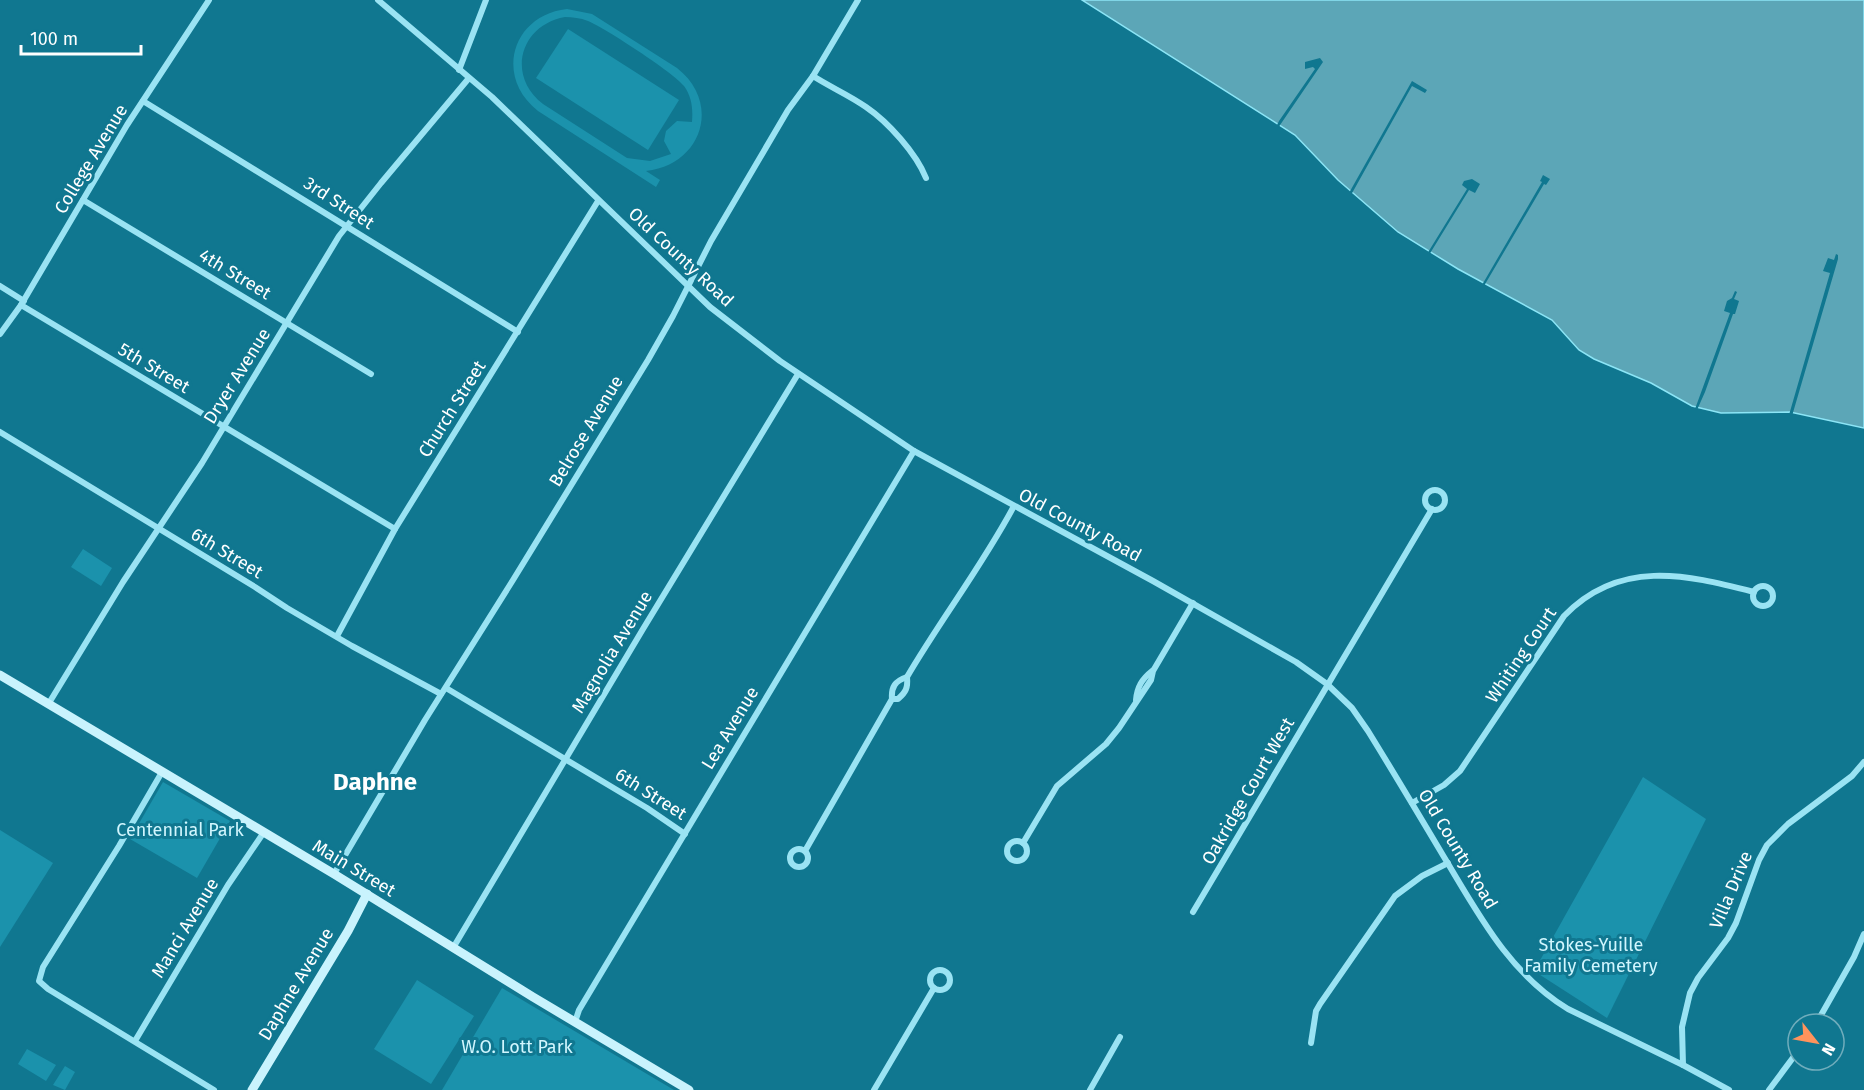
<svg xmlns="http://www.w3.org/2000/svg" width="1864" height="1090" font-family="'Fira Sans',sans-serif">
<style>
.green{fill:#1b92ac;fill-rule:evenodd}
.water{fill:#5ca6b7;stroke:#8ce5f6;stroke-width:1.5}
.pier{fill:#107790}
.lines{fill:none;stroke-linecap:round;stroke-linejoin:round}
.street{stroke:#9ae3f3;stroke-width:6}
.secondary{stroke:#c9f3fd;stroke-width:9}
.labels{text-anchor:middle;stroke-width:6;stroke-linejoin:round;paint-order:stroke}
.street-label{font-size:18px;fill:#fff;stroke:#107790}
.park-label{font-size:18px;fill:#d1f6fe;stroke:#107790}
.district-label{font-size:24px;font-weight:bold;fill:#fff;stroke:#107790}
</style>
<rect width="100%" height="100%" fill="#107790"/>
<!-- green -->
<g class="green">
<path d="M567 9 592 14 677 68C722 103 702 165 646 171L660 180 656 187 538 111C494 77 512 15 567 9ZM565 17C573 17 580 18 588 21 605 28 674 73 684 86 692 97 693 109 692 122L677 121 666 131 664 141 671 154 650 161 627 158 543 104C506 76 520 25 565 17Z"/>
<path d="M568 29 679 100 648 150 536 78Z"/>
<path d="M83 549 112 568 101 586 71 567Z"/>
<path d="M1643 777 1706 819 1607 1018 1534 971Z"/>
<path d="M163 782 230 821 197 878 130 839Z"/>
<path d="M0 830 53 863 0 947Z"/>
<path d="M417 980 474 1016 431 1084 374 1049Z"/>
<path d="M502 988 674 1090H442Z"/>
<path d="M27 1049 56 1065 46 1081 18 1064Z"/>
<path d="M65 1066 75 1072 65 1090 53 1085Z"/>
</g>
<!-- water -->
<path class="water" d="M1082 0H1864V428L1790 412 1721 413 1692 406 1651 383 1594 359 1579 350 1552 320 1458 269 1398 232 1338 180 1295 135Z"/>
<!-- pier -->
<g class="pier">
<path d="M1320 58 1323 62 1278 128 1276 127 1279 121 1315 69 1313 67 1305 69V62Z"/>
<path d="M1412 81 1427 90 1425 93 1412 86 1351 195 1349 193Z"/>
<path d="M1543 175 1550 179 1546 185 1544 184 1484 286 1482 285 1542 182 1540 181Z"/>
<path d="M1472 179 1480 184 1475 193 1469 190 1429 255 1427 254 1467 189 1462 185 1464 181Z"/>
<path d="M1836 254 1838 255V259L1792 416 1789 415 1830 273 1823 271 1828 258 1834 260Z"/>
<path d="M1735 291 1737 292 1734 299 1739 301 1735 314H1733L1705 392 1697 410 1695 409 1730 313 1724 311 1727 301 1732 298Z"/>
</g>
<g class="lines">
<!-- street -->
<g class="street">
<path d="M378 0 492 97 710 307 780 361 914 451 1153 581 1296 662 1327 684 1352 708 1368 731C1394 773 1419 815 1444 857 1479 915 1509 973 1568 1009L1683 1065 1729 1090"/>
<path d="M459 70 486 0"/>
<path d="M813 76C830 87 849 95 866 107 888 122 916 153 926 178"/>
<path d="M143 101 518 332"/>
<path d="M83 200 371 374"/>
<path d="M0 286 24 301"/>
<path d="M21 305 395 529"/>
<path d="M0 334 21 305 127 125 209 0"/>
<path d="M0 432 255 587 287 608 352 646 441 694"/>
<circle cx="1435" cy="500" r="10"/>
<circle cx="1763" cy="596" r="10"/>
<path d="M337 636 395 529 598 201"/>
<path d="M446 688 647 808 685 834"/>
<path d="M892 699H898C906 692 908 688 907 677"/>
<path d="M1136 700C1137 687 1142 679 1152 671"/>
<path d="M49 703 123 582 202 463 339 236 381 183 469 78"/>
<path d="M162 772 119 846 43 967 39 981 48 989 214 1090"/>
<path d="M1412 803 1444 785 1460 771 1564 616C1619 559 1685 574 1754 592"/>
<circle cx="1017" cy="851" r="10"/>
<path d="M1023 843 1057 786 1106 744 1119 728 1151 680 1153 671 1193 603"/>
<circle cx="799" cy="858" r="9"/>
<path d="M805 851 892 699C891 687 895 681 907 677 941 619 982 566 1014 506"/>
<path d="M334 874 425 720 513 580 648 360 673 316 711 241 788 110 813 76 858 0"/>
<path d="M1193 912 1432 509"/>
<path d="M453 948 643 629 798 374"/>
<circle cx="940" cy="980" r="10"/>
<path d="M575 1022 579 1010 914 451"/>
<path d="M1816 1024 1854 957 1864 934"/>
<path d="M135 1041 228 885 264 832"/>
<path d="M1311 1043 1316 1011 1320 1004 1395 896 1422 876 1448 863"/>
<path d="M1683 1065 1682 1027 1690 993 1698 978 1728 938 1736 923 1759 860 1767 845 1788 824 1852 776 1864 762"/>
<path d="M874 1090 934 988"/>
<path d="M1090 1090 1120 1037"/>
<path d="M1769 1090 1798 1051"/>
</g>
<!-- secondary -->
<g class="secondary">
<path d="M0 675 334 874 533 997 689 1090"/>
<path d="M252 1090 348 931 367 894"/>
</g>
</g>
<g class="labels">
<!-- street labels -->
<g class="street-label">
<text transform="translate(91 159) rotate(-59)" y="6">College Avenue</text>
<text transform="translate(339 203) rotate(33)" y="6">3rd Street</text>
<text transform="translate(681 257) rotate(43)" y="6">Old County Road</text>
<text transform="translate(235 274) rotate(31)" y="6">4th Street</text>
<text transform="translate(154 368) rotate(31)" y="6">5th Street</text>
<text transform="translate(237 376) rotate(-58)" y="6">Dryer Avenue</text>
<text transform="translate(452 409) rotate(-58)" y="6">Church Street</text>
<text transform="translate(586 431) rotate(-59)" y="6">Belrose Avenue</text>
<text transform="translate(1080 525) rotate(28)" y="6">Old County Road</text>
<text transform="translate(227 553) rotate(31)" y="6">6th Street</text>
<text transform="translate(612 652) rotate(-59)" y="6">Magnolia Avenue</text>
<text transform="translate(1521 655) rotate(-56)" y="6">Whiting Court</text>
<text transform="translate(730 728) rotate(-59)" y="6">Lea Avenue</text>
<text transform="translate(1248 791) rotate(-60)" y="6">Oakridge Court West</text>
<text transform="translate(651 794) rotate(32)" y="6">6th Street</text>
<text transform="translate(1458 849) rotate(59)" y="6">Old County Road</text>
<text transform="translate(354 868) rotate(31)" y="6">Main Street</text>
<text transform="translate(1731 890) rotate(-67)" y="6">Villa Drive</text>
<text transform="translate(185 928) rotate(-59)" y="6">Manci Avenue</text>
<text transform="translate(296 984) rotate(-59)" y="6">Daphne Avenue</text>
</g>
<!-- park labels -->
<g class="park-label">
<text x="180" y="836">Centennial Park</text>
<text x="1591" y="951">Stokes-Yuille<tspan x="1591" dy="21">Family Cemetery</tspan></text>
<text x="517" y="1053">W.O. Lott Park</text>
</g>
<!-- district labels -->
<g class="district-label">
<text x="375" y="790">Daphne</text>
</g>
</g>
<!-- north arrow -->
<g transform="translate(1816 1042) rotate(121)"><circle r="28" fill="#107790" stroke="#70adbc" stroke-width="1.5"/>
<path d="M0-4.5L10 22L0 15L-10 22Z" fill="#ff935c"/>
<text y="-9" font-size="16" font-weight="bold" text-anchor="middle" fill="#ffffff">N</text>
</g>
<!-- scale -->
<path d="M21 45v9h120v-9" fill="none" stroke="#ffffff" stroke-width="3"/>
<text x="30" y="45" font-size="18" fill="#ffffff" stroke="#107790" stroke-width="4.5" paint-order="stroke">100 m</text>
</svg>
